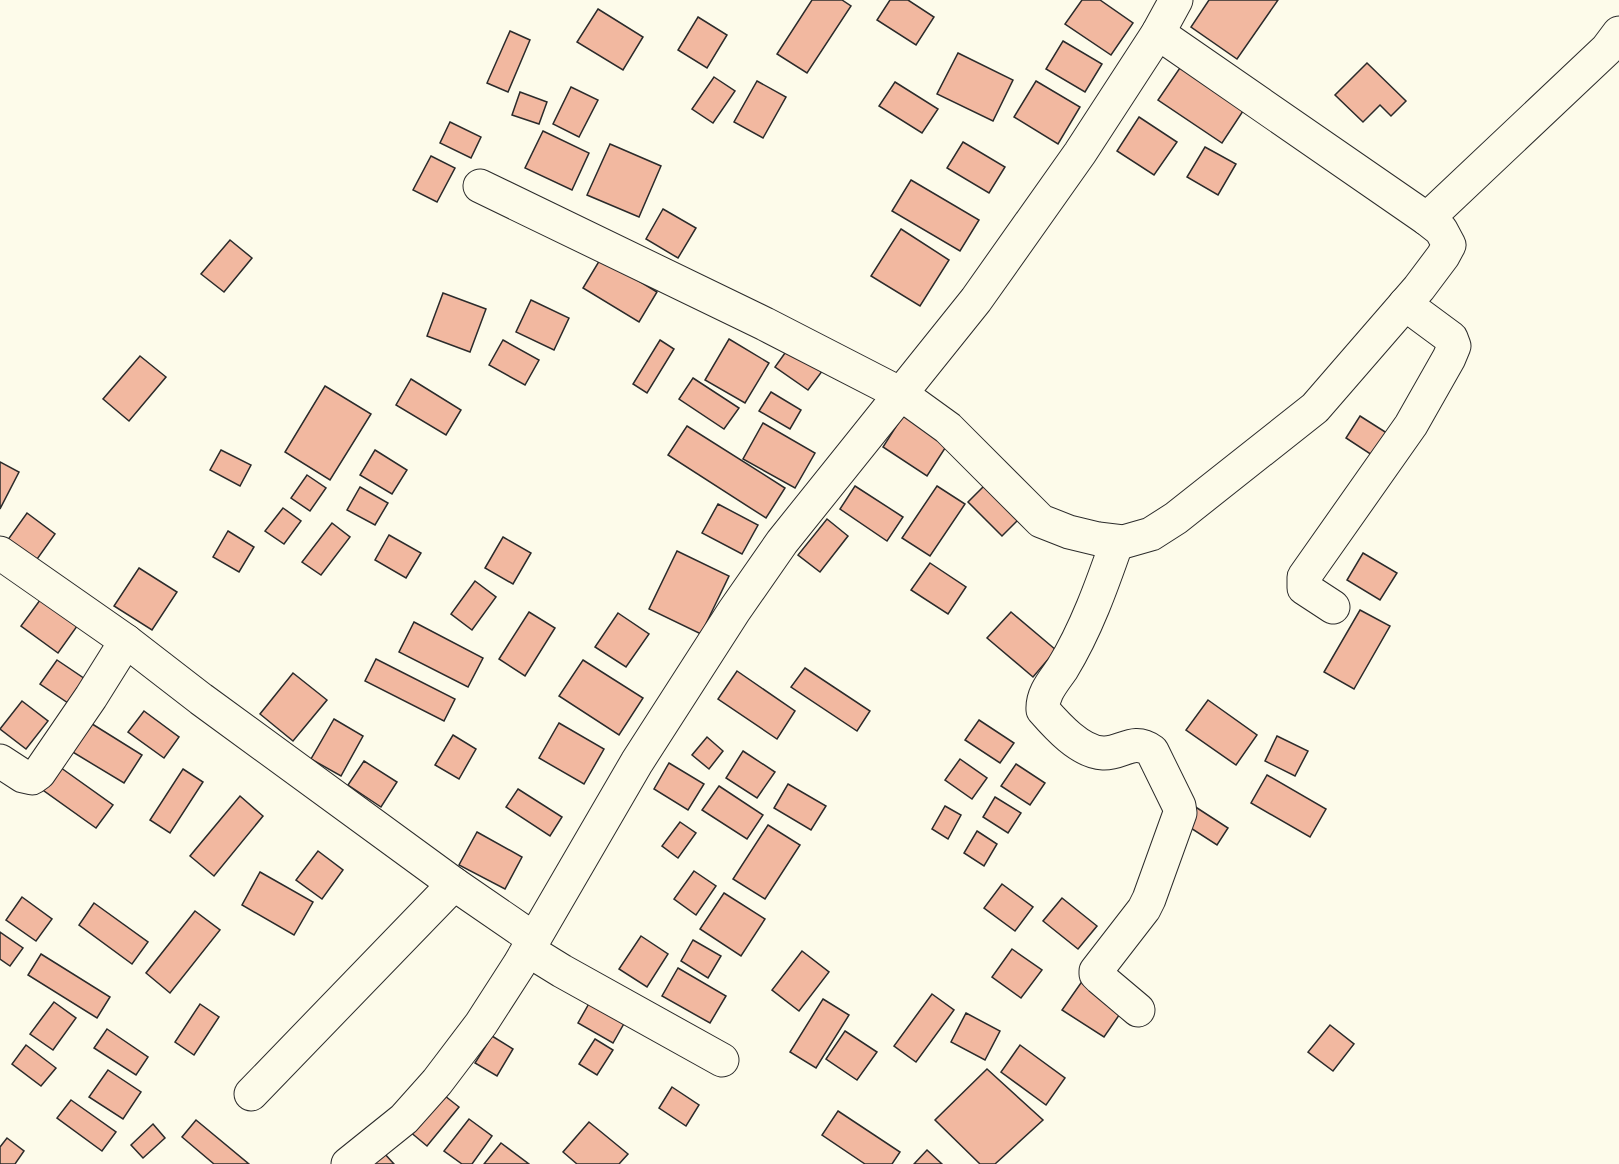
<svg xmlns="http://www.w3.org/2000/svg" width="1619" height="1164" font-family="'Noto Serif',serif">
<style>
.building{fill:#f2b8a0;stroke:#2b2b2b;stroke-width:1.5}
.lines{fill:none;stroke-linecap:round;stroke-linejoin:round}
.minor-casing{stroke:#2b2b2b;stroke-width:35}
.minor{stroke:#fdfbea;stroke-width:33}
</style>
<rect width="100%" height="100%" fill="#fdfbea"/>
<!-- building -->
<g class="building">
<path d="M812 0H842L851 6 807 73 777 54Z"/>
<path d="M890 0H908L934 17 916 45 877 20Z"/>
<path d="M1082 0H1100L1133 23 1111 55 1065 24Z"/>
<path d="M1209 0H1278L1237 59 1191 27Z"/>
<path d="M598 9 643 37 623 70 577 42Z"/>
<path d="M698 17 727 35 707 68 678 50Z"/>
<path d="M510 31 530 40 508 92 487 83Z"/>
<path d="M1063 41 1102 64 1085 92 1046 69Z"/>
<path d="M958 53 1013 80 993 121 937 94Z"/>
<path d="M1184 62 1247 105 1222 143 1158 100Z"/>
<path d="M1367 63 1406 101 1391 116 1380 105 1363 122 1335 95Z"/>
<path d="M714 77 735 91 713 123 692 109Z"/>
<path d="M757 81 786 97 763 138 734 122Z"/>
<path d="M1036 81 1080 107 1058 144 1014 117Z"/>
<path d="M895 82 938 109 922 133 879 106Z"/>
<path d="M571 87 598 100 579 137 553 124Z"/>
<path d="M520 92 547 102 539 124 512 115Z"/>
<path d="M1139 117 1177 142 1154 175 1117 151Z"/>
<path d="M450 122 481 137 471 158 440 143Z"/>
<path d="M543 131 589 153 572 190 525 168Z"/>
<path d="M963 142 1005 167 989 193 947 168Z"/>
<path d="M610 144 661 166 639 217 587 195Z"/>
<path d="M1205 147 1236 164 1218 195 1187 177Z"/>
<path d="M431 156 455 168 437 202 413 190Z"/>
<path d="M911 180 979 220 960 251 892 211Z"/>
<path d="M663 209 696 228 678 258 646 239Z"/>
<path d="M901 229 949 260 920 306 871 276Z"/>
<path d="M230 240 252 258 224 292 201 274Z"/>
<path d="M601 258 657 292 639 322 583 288Z"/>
<path d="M443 293 486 309 470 352 427 336Z"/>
<path d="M531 300 569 318 554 350 516 332Z"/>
<path d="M729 339 769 363 745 403 705 380Z"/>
<path d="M503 340 539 360 525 385 489 365Z"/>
<path d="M660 340 674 349 647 393 633 384Z"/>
<path d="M790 346 823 370 808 390 775 367Z"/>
<path d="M140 356 166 377 129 421 103 399Z"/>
<path d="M693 378 739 408 724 429 679 399Z"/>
<path d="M411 379 461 410 446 435 396 405Z"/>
<path d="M325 386 371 414 330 480 285 452Z"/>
<path d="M771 392 801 410 790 429 759 411Z"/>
<path d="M904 414 949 442 927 476 883 447Z"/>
<path d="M1360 416 1390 435 1375 457 1346 438Z"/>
<path d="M763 423 815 453 795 488 743 459Z"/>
<path d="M687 426 785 488 766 518 668 455Z"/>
<path d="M221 450 251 465 240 486 210 470Z"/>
<path d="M375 450 407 470 392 494 360 475Z"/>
<path d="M0 462 19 472 0 509Z"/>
<path d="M307 475 326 488 310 511 291 498Z"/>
<path d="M988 482 1022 516 1002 536 968 502Z"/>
<path d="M855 486 903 517 887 541 840 509Z"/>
<path d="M937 486 965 504 930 556 902 538Z"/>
<path d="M360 487 388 503 375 525 347 510Z"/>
<path d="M718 504 758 525 742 554 702 533Z"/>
<path d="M283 508 301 521 284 544 265 531Z"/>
<path d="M27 513 55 534 35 562 7 541Z"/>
<path d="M827 519 848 536 820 572 798 555Z"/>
<path d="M332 523 350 537 321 575 302 562Z"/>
<path d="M228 531 254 547 239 572 213 557Z"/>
<path d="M389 535 421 553 406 578 375 560Z"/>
<path d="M503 537 531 553 513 584 485 568Z"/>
<path d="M677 551 729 576 701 634 649 609Z"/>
<path d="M1363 553 1397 573 1380 600 1347 580Z"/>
<path d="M930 563 966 587 948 614 911 590Z"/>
<path d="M139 568 177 592 152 630 114 606Z"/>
<path d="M475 581 496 597 472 630 451 614Z"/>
<path d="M43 596 80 622 58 653 21 626Z"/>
<path d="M1360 610 1390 626 1354 689 1324 672Z"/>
<path d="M529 612 555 628 525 676 499 659Z"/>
<path d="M1011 612 1056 650 1033 677 987 638Z"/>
<path d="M618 613 649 634 626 667 595 647Z"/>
<path d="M414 622 483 658 468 687 399 652Z"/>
<path d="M376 659 455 699 444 721 365 681Z"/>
<path d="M57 660 88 681 71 705 40 684Z"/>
<path d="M583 660 643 698 619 735 559 696Z"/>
<path d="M805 668 870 711 857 731 791 687Z"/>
<path d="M737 671 795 711 777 739 718 699Z"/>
<path d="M293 673 327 700 293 741 260 714Z"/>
<path d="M1208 700 1257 735 1236 765 1186 730Z"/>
<path d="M22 701 48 721 26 749 0 729Z"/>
<path d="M144 711 179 737 164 758 128 732Z"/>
<path d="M334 719 363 736 341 776 311 759Z"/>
<path d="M979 720 1014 743 1000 763 965 740Z"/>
<path d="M89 722 142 755 124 783 71 751Z"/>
<path d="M559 723 604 749 584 784 539 758Z"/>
<path d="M453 735 476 749 459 779 435 765Z"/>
<path d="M1277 736 1308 751 1295 776 1265 761Z"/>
<path d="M707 737 723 751 709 769 692 755Z"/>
<path d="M743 751 775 772 757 798 726 778Z"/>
<path d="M960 759 987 778 972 799 945 780Z"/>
<path d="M364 761 397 782 381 807 348 785Z"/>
<path d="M669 763 704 784 688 810 654 789Z"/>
<path d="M1016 764 1045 783 1030 805 1001 786Z"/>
<path d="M57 765 113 805 96 828 40 788Z"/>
<path d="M183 769 203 782 170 833 150 820Z"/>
<path d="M1267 775 1326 809 1310 837 1251 803Z"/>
<path d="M788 784 826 806 811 830 774 808Z"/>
<path d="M719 786 763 815 747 839 702 810Z"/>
<path d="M518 789 562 817 550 836 506 807Z"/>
<path d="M240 796 263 816 214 876 190 856Z"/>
<path d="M995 797 1021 813 1008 833 983 817Z"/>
<path d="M945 806 961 815 948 839 932 829Z"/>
<path d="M1194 806 1228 828 1217 845 1183 823Z"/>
<path d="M680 822 696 833 678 858 662 846Z"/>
<path d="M768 825 800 845 765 899 733 879Z"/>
<path d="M977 831 997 844 984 866 964 853Z"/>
<path d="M477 832 522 857 505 889 459 865Z"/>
<path d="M318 851 343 870 322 899 296 880Z"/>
<path d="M694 871 716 886 696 915 674 899Z"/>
<path d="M260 872 313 902 294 935 242 905Z"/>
<path d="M1002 884 1033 907 1015 931 984 908Z"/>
<path d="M724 893 765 919 741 956 700 929Z"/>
<path d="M22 897 52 919 36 941 6 920Z"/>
<path d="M1062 898 1097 926 1078 949 1043 921Z"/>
<path d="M94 903 148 942 132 964 79 925Z"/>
<path d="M195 911 220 930 170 993 146 973Z"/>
<path d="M0 932 23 948 10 966 0 959Z"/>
<path d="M641 936 668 954 647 987 619 969Z"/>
<path d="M693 940 721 956 708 978 681 961Z"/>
<path d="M1012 949 1042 970 1021 998 992 977Z"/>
<path d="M802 951 829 972 799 1011 772 990Z"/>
<path d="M41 954 110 997 97 1018 28 975Z"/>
<path d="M678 968 726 996 710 1023 662 996Z"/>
<path d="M1083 980 1124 1008 1104 1037 1062 1010Z"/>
<path d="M932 994 954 1010 916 1062 894 1046Z"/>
<path d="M823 999 849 1015 816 1068 790 1052Z"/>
<path d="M591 1000 626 1020 613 1043 578 1023Z"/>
<path d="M54 1002 76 1018 53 1050 30 1034Z"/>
<path d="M200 1004 219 1017 194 1055 175 1042Z"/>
<path d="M966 1013 1000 1031 985 1060 951 1042Z"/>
<path d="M1330 1025 1354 1044 1333 1071 1308 1052Z"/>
<path d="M107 1029 148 1057 136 1075 94 1048Z"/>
<path d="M845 1031 877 1052 857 1080 826 1059Z"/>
<path d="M492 1036 513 1049 497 1076 475 1063Z"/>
<path d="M595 1039 613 1050 597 1075 579 1064Z"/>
<path d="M26 1045 56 1068 41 1086 12 1064Z"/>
<path d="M1020 1045 1065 1078 1046 1105 1001 1072Z"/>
<path d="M987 1069 1043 1120 995 1164H980L935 1120Z"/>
<path d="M108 1070 141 1092 123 1119 89 1097Z"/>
<path d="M672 1087 699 1105 686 1126 659 1108Z"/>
<path d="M440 1092 459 1107 427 1146 409 1131Z"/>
<path d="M71 1100 116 1132 102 1151 57 1118Z"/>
<path d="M838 1111 900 1152 892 1164H865L822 1135Z"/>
<path d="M469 1119 492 1136 472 1164H462L444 1151Z"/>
<path d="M196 1120 249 1164H214L182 1137Z"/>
<path d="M589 1122 628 1154 619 1164H577L563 1152Z"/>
<path d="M153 1124 165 1138 143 1158 131 1145Z"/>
<path d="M7 1138 24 1151 15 1164H0V1147Z"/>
<path d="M501 1143 529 1164H484Z"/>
<path d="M927 1150 942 1164H914Z"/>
<path d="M384 1153 394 1164H372Z"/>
</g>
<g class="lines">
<defs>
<g id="minor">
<path d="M1158 33 1427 219 1607 49 1619 33"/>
<path d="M480 186 765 324 901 394 948 428 1041 521 1069 532 1098 539 1123 542 1151 534 1176 518 1315 408 1419 288 1443 256 1449 245 1441 230 1427 219"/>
<path d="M1117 542C1102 585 1086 630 1062 669 1053 682 1042 694 1043 710 1057 726 1080 752 1103 753 1122 754 1133 737 1152 751L1179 806 1180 813 1149 899 1144 909 1096 971V974L1100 978 1138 1010"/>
<path d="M0 553 126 641 201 699 454 884 534 939"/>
<path d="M1333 607 1304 588V577L1411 425 1449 358 1454 346 1451 338 1405 304"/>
<path d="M0 761 23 776 32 778 39 773 91 697 126 641"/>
<path d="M528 950 562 971 722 1060"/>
<path d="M251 1094 454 884"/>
<path d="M348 1164 404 1119 437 1082 481 1024 519 965 637 762 734 611 782 542 976 300 1080 153 1158 33 1176 0"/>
</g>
</defs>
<!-- minor casing -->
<use href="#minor" class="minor-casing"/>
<!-- minor -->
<use href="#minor" class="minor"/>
</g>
</svg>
